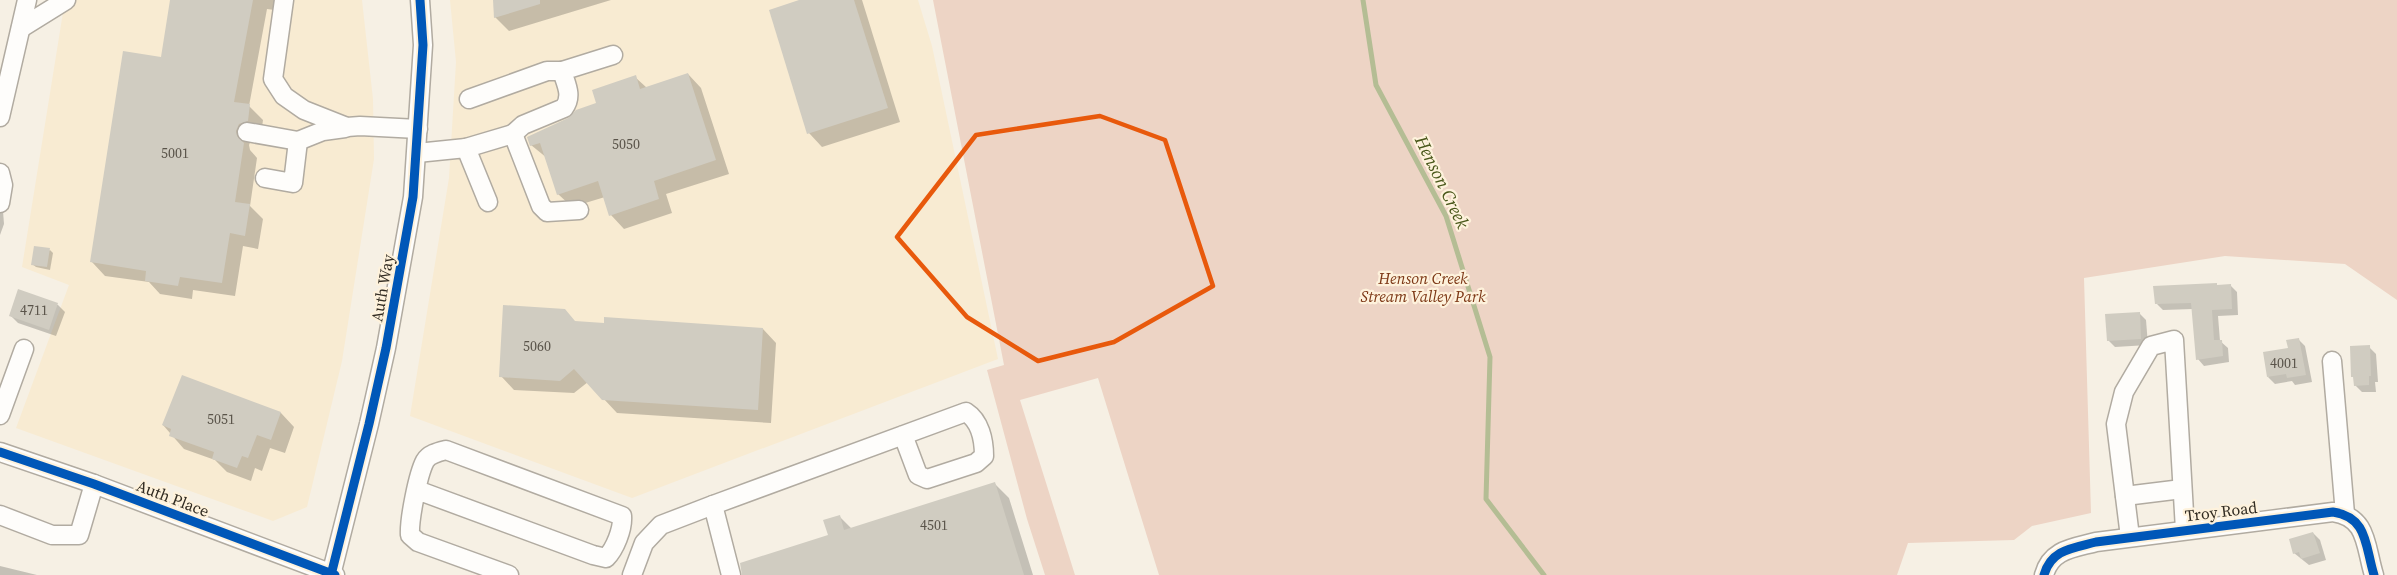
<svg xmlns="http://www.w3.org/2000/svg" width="2397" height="575" font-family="'Source Serif 4',serif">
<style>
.built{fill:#f8ebd2}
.green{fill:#edd4c5}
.shadow{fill:#0003}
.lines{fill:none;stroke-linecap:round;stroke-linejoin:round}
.stream{stroke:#b4bd94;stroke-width:5}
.building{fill:#d0ccc1}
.minor-casing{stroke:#b1aba1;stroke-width:21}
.minor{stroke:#fefdfb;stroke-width:18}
.cycleway-casing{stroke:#fef2dc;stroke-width:13}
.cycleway{stroke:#0057b8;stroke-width:9}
.marked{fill:none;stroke:#e8590c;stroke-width:4.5;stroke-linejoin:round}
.labels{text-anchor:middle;stroke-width:4.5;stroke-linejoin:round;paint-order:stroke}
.number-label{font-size:14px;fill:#5a544a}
.park-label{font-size:16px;font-style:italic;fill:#7d3816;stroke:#fef2dc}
.street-label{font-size:16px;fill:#322c22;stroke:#fef2dc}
.water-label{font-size:18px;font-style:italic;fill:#49571a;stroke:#fef2dc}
</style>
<rect width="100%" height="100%" fill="#f6f0e4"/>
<!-- built -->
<g class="built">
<path d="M65 0H362L373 99 374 159 342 361 307 507 273 521 16 428 69 285 22 267Z"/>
<path d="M450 0H918L932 46 998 359 632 498 410 416 449 178 456 62Z"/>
</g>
<!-- green -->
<path class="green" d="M933 0H2397V300L2345 264 2225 256 2084 278 2091 513 2032 526 2014 540 1908 543 1897 575H1159L1098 378 1020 400 1075 575H1045L1027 519 987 370 1004 365Z"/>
<!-- shadow -->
<g class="shadow">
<path d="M171 0H284L282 11 267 9 249 106 263 120 261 135 252 138 249 145 250 150 257 158 250 206 263 219 258 249 243 246 235 296 193 290 192 299 160 294 149 282 105 276 92 262 162 59Z"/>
<path d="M494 0H611L509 31 495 17Z"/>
<path d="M804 0H862L900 122 822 147 809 133Z"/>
<path d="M688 74 701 88 729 174 666 194 672 213 624 229 611 215 605 197 572 207 558 194 547 158 531 145 598 104 635 77 647 88Z"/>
<path d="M0 208 3 211 4 224 0 235Z"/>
<path d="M50 250 53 253 50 270 36 267 32 264Z"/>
<path d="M2230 285 2237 292 2238 315 2218 316 2220 341 2228 348 2229 362 2204 366 2198 359 2193 309 2163 310 2157 304Z"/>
<path d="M19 291 58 305 65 312 56 336 18 323 11 316Z"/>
<path d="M2139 313 2146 320 2148 345 2115 347 2108 340Z"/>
<path d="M763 329 776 343 771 423 617 413 588 382 574 393 514 390 501 376Z"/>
<path d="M2298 339 2305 346 2312 382 2295 385 2292 381 2275 384 2268 377Z"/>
<path d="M2369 347 2376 354 2378 382H2375L2376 392H2362L2355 385Z"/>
<path d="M183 377 281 413 294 427 285 453 270 448 262 471 255 468 251 481 227 472 215 460 184 449 163 425Z"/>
<path d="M995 484 1009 498 1033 575H745L830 536 839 516 852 529Z"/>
<path d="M2313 533 2320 540 2326 560 2309 565 2294 553Z"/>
<path d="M0 566 37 575H0Z"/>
</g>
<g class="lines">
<!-- stream -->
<path class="stream" d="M1363 0 1376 85 1446 216 1490 357 1486 499 1544 575"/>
</g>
<!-- building -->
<g class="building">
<path d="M170 0H253L234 102 250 104 248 121 239 124 236 131 237 136 244 143 235 202 250 204 245 236 230 233 222 283 180 277 178 286 145 281 146 271 90 262 123 51 161 57Z"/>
<path d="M493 0H540V4L494 18Z"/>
<path d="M799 0H854L888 108 807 134 769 10Z"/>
<path d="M688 73 716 160 654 181 659 199 609 216 598 181 557 195 540 143 530 146 527 137 568 118 576 110 596 103 592 90 636 75 640 89Z"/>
<path d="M34 246 50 248 47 267 31 265Z"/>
<path d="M2217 283V285L2231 284 2232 309 2212 310 2214 340H2222L2223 356 2196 360 2191 303 2155 304 2153 286Z"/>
<path d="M18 289 58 303 49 330 9 316Z"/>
<path d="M503 305 565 309 575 321 604 323V317L763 328 758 410 602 400 574 369 560 381 499 377Z"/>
<path d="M2140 312 2141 339 2107 341 2105 314Z"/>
<path d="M2299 338 2306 375 2287 378 2286 374 2267 377 2263 352 2288 348 2286 340Z"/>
<path d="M2370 345 2371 376H2369V385L2354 386 2353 377H2351L2350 346Z"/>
<path d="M182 375 281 412 271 440 257 435 248 458 242 456 237 468 212 459 214 452 169 436 171 429 162 425Z"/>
<path d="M995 482 1024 575H742L740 563 828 535 823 520 840 515 844 530Z"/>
<path d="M2313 532 2320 553 2301 559 2299 552 2293 554 2289 539Z"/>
</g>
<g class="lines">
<defs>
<g id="minor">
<path d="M284 0 273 79 284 96 304 110 347 127 360 126 418 129"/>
<path d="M21 28 66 0"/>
<path d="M469 99 547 71H562"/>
<path d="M0 117 27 0"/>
<path d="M247 132 298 141 323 131 345 128"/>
<path d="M513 134 523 125 564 108C573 96 566 84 562 71L613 55"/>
<path d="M466 148 513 134 541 206 547 212 579 210"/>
<path d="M417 153 466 148 488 202"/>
<path d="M0 173 3 185 0 203"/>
<path d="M265 178 293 183 298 141"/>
<path d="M2332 361 2345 514"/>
<path d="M0 415 24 349"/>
<path d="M0 452 94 484 335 575"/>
<path d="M417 490 593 555 606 558C615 549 623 529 622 516L446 450C438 452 429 454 425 461 418 474 409 520 410 535L418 542 509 575"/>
<path d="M2125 496 2182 489"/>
<path d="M0 515 52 535H79L94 484"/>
<path d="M2130 537 2116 424 2124 392 2151 346 2174 340 2185 530"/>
<path d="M331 575 369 424 386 348 413 197 423 45 420 0"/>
<path d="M632 575 644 543 661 525 713 505"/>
<path d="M731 575 713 505 966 412C980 421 984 440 984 456L976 463 927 479 918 475 903 435"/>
<path d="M2044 575C2051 549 2074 548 2096 542L2333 512C2368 517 2365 546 2374 575"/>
</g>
</defs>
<!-- minor casing -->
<use href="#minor" class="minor-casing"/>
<!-- minor -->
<use href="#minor" class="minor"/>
<defs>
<g id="cycleway">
<path d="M0 452 94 484 335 575"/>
<path d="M331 575 369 424 386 348 413 197 423 45 420 0"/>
<path d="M2044 575C2051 549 2074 548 2096 542L2333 512C2368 517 2365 546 2374 575"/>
</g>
</defs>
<!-- cycleway casing -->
<use href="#cycleway" class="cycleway-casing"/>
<!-- cycleway -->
<use href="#cycleway" class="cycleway"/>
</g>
<!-- marked area -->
<path class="marked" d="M1100 116 1165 140 1213 286 1114 342 1038 361 967 317 897 237 976 135Z"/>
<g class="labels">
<!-- number labels -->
<g class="number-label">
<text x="626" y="149">5050</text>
<text x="175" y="158">5001</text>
<text x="34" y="315">4711</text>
<text x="537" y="351">5060</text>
<text x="2284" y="368">4001</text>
<text x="221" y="424">5051</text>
<text x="934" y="530">4501</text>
</g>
<!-- park labels -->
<g class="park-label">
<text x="1423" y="284">Henson Creek<tspan x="1423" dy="18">Stream Valley Park</tspan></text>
</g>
<!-- street labels -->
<g class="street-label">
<text transform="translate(382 288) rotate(-80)" y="6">Auth Way</text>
<text transform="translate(173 498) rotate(21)" y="6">Auth Place</text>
<text transform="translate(2221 511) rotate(-7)" y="6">Troy Road</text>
</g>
<!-- water labels -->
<g class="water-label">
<text transform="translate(1442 182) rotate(64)" y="6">Henson Creek</text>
</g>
</g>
</svg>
